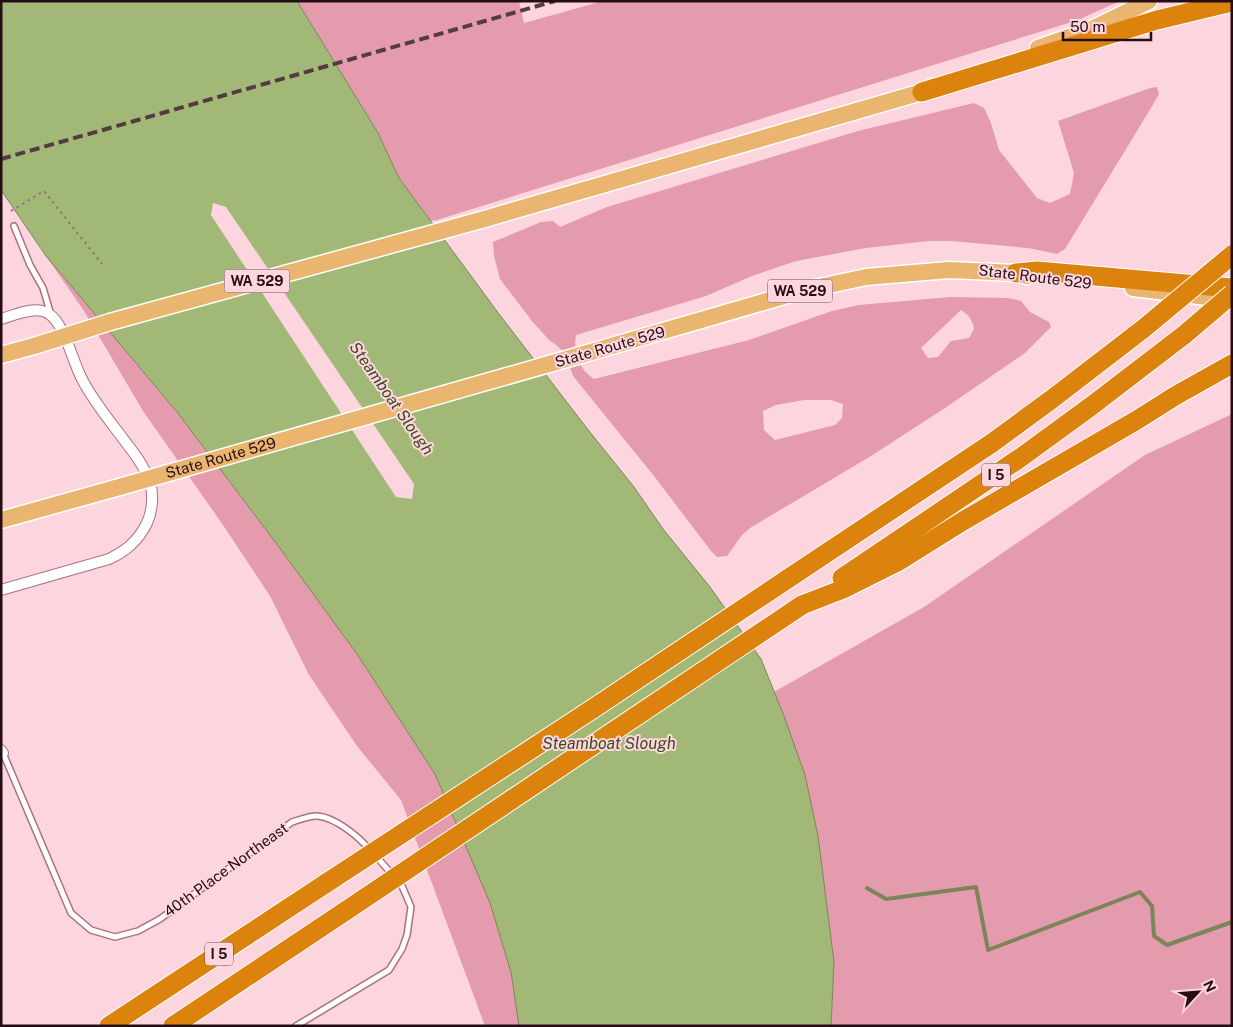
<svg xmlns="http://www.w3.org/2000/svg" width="1233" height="1027" font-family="'Public Sans',sans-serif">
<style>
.green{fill:#e49bad;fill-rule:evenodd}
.water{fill:#a2b876;stroke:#7c8559}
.pier{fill:#fdd5de}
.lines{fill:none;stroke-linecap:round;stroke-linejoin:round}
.stream{stroke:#7c8559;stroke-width:4}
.service-casing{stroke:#aa707e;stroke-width:8}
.minor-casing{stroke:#aa707e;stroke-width:12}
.primary-casing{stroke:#fff;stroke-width:19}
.motorway-casing{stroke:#fff;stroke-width:21}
.path{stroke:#92737a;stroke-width:2;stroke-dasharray:2.5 4;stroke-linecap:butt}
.service{stroke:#fff;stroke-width:5}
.minor{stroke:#fff;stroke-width:10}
.primary{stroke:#eab56e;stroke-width:16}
.motorway{stroke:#dc830d;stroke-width:19}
.rail{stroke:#553b41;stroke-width:4;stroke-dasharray:10 5;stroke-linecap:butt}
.primary-bridge-casing{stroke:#fff;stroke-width:19;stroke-linecap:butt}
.motorway-bridge-casing{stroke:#fff;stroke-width:21;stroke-linecap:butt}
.primary-bridge{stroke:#eab56e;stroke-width:16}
.motorway-bridge{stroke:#dc830d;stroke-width:19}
.labels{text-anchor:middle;stroke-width:4;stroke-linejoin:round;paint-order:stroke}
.shield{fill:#fdd5de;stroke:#654a51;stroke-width:1}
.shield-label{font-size:14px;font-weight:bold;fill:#240e14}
.street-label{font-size:15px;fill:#240e14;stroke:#fdd5de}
.water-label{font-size:16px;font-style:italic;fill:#3c4a1a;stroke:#fdd5de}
</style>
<rect width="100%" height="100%" fill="#fdd5de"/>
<!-- green -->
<g class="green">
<path d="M297 1H519L524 23 603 1H1120L1078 20 437 220 431 221 399 178 378 133Z"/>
<path d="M1157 87 1159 94 1151 108 1065 249 1057 254 1028 248 952 241H929L866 248 796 261 752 276 706 296 576 335C573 355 578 367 594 379L749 340 832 311 859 305 950 297 1008 298 1021 301 1030 312 1049 322 1051 327 1025 353 948 406 871 456 750 528 742 535 727 556 717 557 711 551 654 476 573 376 565 353 555 344 550 341 532 321 500 279 494 256 493 242 541 222 553 221 560 227 607 207 858 131 974 103 984 108 991 123 999 150 1037 198 1050 203 1070 194 1074 173 1058 121 1150 88ZM961 310C969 315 972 319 974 329L969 338 951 341 938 357 928 358 921 348ZM804 400H831L843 404 842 418 835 425 775 440 764 430 763 411 776 405Z"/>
<path d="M46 256 177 412 276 543 357 654 435 774 490 903 511 972 519 1026H485L401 800 357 746 309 675 270 596 223 525 143 411 84 311Z"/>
<path d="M1232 414V1026H831L834 962 818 836 805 775 774 692 924 607 1145 455Z"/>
</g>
<!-- water -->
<path class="water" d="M1 1H297L378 133 399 178 499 314 589 431 634 487 663 529 710 587 761 659 784 716 805 775 818 836 834 962 831 1026H519L511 972 490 903 435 774 357 654 276 543 177 412 46 256 1 190Z"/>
<!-- pier -->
<path class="pier" d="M213 203 226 207 414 484 412 499 396 497 211 215Z"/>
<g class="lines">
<!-- stream -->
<path class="stream" d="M867 888 886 899 976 887 988 950 1140 892 1152 906 1154 936 1167 945 1232 922"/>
<defs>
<g id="service">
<path d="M14 226 30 265 43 288 51 315"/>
<path d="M3 753 71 913 91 930 115 937 138 931 160 919 292 822C299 820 311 815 318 816 336 818 358 836 370 850"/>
<path d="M296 1026 389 970 402 949 407 935 411 907 402 886 376 856"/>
</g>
<g id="minor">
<path d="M1 319C15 315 36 305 49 314 65 324 73 364 83 381 94 402 110 421 124 440 134 453 145 467 150 483 154 495 152 512 147 523 138 541 126 551 109 559L1 590"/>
<path d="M1 750 3 753"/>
</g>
<g id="primary">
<path d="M1038 48 1094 28 1149 1"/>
<path d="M481 220 922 92 933 87"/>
<path d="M1133 288 1232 300"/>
<path d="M591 352 801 291 866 277 949 270 1016 273 1027 276"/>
<path d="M1 355 34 346"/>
<path d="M1 520 116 488"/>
</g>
<g id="motorway">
<path d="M922 92 1157 20 1232 2"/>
<path d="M1016 273 1037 271 1232 288"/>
<path d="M842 578 1020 458 1090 407 1184 335"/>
<path d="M786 580 992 443 1052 399 1143 329"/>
<path d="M802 605 843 589 899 561 963 521 1137 420 1175 396 1232 364"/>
<path d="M109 1026 328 882"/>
<path d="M173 1026 347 910"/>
</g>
</defs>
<!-- service casing -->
<use href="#service" class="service-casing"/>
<!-- minor casing -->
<use href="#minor" class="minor-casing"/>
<!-- primary casing -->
<use href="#primary" class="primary-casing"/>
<!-- motorway casing -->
<use href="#motorway" class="motorway-casing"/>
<!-- path -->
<path class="path" d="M11 211 44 191 102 264"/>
<!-- service -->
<use href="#service" class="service"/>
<!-- minor -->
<use href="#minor" class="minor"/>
<!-- primary -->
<use href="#primary" class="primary"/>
<!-- motorway -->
<use href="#motorway" class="motorway"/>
<!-- rail -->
<path class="rail" d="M1 159 555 1"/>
<defs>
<g id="primary-bridge">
<path d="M34 346 110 322 481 220"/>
<path id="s1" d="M116 488 591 352"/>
</g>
<g id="motorway-bridge">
<path d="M1143 329 1232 255"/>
<path d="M1184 335 1232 294"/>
<path d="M328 882 594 708 786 580"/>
<path d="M347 910 802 605"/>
</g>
</defs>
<!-- primary-bridge casing -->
<use href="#primary-bridge" class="primary-bridge-casing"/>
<!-- motorway-bridge casing -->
<use href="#motorway-bridge" class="motorway-bridge-casing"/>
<!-- primary-bridge -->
<use href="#primary-bridge" class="primary-bridge"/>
<!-- motorway-bridge -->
<use href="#motorway-bridge" class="motorway-bridge"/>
</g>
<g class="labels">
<!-- shield labels -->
<g class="shield">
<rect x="224.5" y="269.5" width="65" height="23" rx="4"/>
<rect x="767.5" y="279.5" width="65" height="23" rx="4"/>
<rect x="982" y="463.5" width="28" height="23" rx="4"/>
<rect x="205" y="942.5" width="28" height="23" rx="4"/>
</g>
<g class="shield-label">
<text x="257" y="286">WA 529</text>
<text x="800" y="296">WA 529</text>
<text x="996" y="480">I 5</text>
<text x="219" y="959">I 5</text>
</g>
<!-- street labels -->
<g class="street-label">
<text transform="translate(1035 277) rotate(7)" y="5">State Route 529</text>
<text transform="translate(610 347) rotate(-16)" y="5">State Route 529</text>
<text dy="5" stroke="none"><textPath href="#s1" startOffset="109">State Route 529</textPath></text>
<text transform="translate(226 870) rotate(-36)" y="5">40th Place Northeast</text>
</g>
<!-- water labels -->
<g class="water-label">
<text transform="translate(392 398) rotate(55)" y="6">Steamboat Slough</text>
<text x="609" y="749">Steamboat Slough</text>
</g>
</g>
<!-- border -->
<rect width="1233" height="1027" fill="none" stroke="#240e14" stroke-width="5"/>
<!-- north arrow -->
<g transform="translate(1198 992) rotate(64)" stroke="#fdd5de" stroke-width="4" paint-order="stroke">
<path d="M0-4L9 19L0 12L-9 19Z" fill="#240e14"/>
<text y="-8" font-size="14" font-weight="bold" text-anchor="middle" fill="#240e14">N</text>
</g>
<!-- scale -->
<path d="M1063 32v8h88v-8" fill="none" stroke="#240e14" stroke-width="2.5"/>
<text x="1070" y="32" font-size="15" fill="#240e14" stroke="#fdd5de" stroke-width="4" paint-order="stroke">50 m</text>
</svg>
